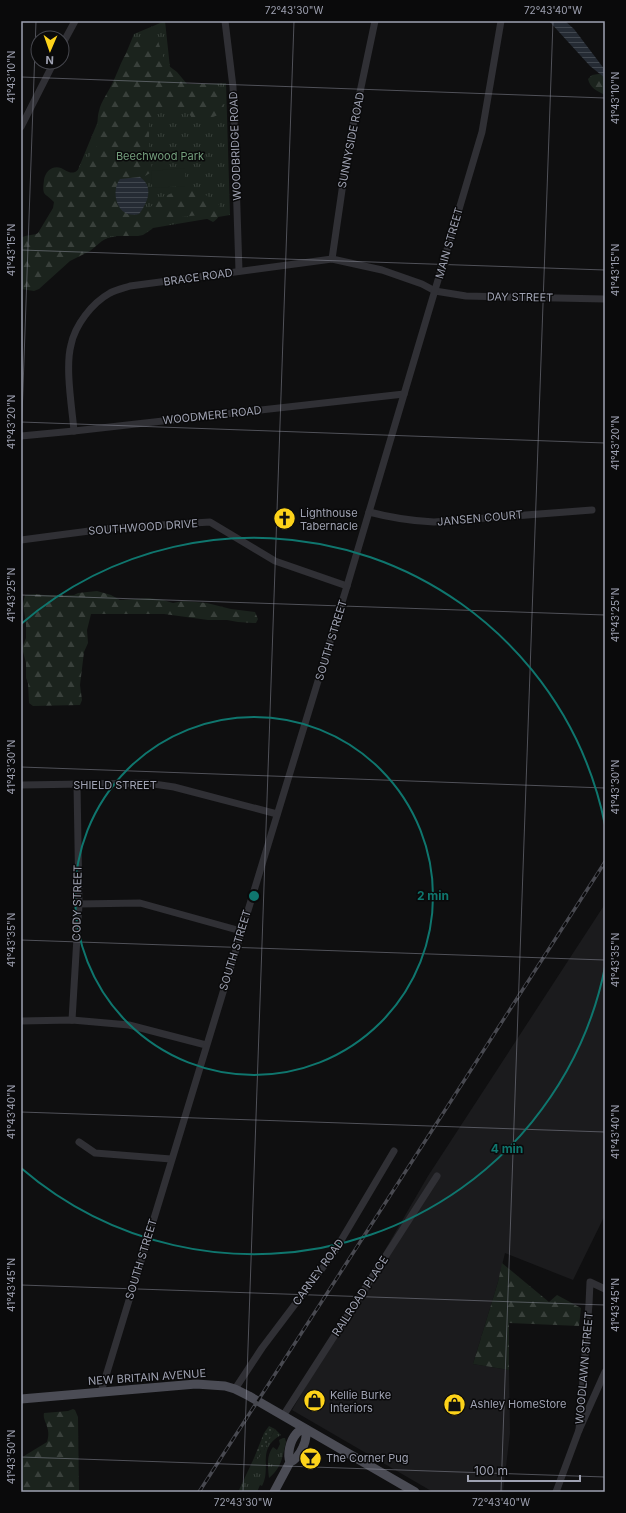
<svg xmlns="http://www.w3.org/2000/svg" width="626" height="1513" font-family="Inter,sans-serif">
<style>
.built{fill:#1b1b1d}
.grass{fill:url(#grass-tufts)}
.forest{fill:url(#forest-firs)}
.garden{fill:url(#garden-dots)}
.pitch{fill:#1b231d}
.water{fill:url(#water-rules)}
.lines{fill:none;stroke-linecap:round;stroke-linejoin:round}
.minor{stroke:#303035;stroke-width:7}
.major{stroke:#4b4c55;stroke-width:9}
.rail-casing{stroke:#484950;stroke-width:3.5}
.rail{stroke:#0a0a0b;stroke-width:2;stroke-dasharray:6;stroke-linecap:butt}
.ticks{fill:none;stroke:#9fa2b2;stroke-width:1;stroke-opacity:0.45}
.ring{fill:none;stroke:#0f766e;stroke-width:2}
.labels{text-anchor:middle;stroke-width:3;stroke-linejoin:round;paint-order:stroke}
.street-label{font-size:11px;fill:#9fa2b2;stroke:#0a0a0b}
.park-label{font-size:11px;fill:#749f7d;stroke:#0a0a0b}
.poi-label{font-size:11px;fill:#9fa2b2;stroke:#0a0a0b;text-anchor:start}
.centre{fill:#0f766e;stroke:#0a0a0b;stroke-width:2}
.ring-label{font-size:12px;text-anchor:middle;font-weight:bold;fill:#0f766e;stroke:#0a0a0b;stroke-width:3;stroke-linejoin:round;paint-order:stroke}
.neatline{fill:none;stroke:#9fa2b2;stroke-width:1.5}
.ticks-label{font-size:10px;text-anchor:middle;fill:#9fa2b2}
</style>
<defs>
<pattern id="grass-tufts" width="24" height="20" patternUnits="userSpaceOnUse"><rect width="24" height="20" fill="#1b231d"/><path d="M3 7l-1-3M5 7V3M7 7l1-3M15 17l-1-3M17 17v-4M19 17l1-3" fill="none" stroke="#39403b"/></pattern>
<pattern id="forest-firs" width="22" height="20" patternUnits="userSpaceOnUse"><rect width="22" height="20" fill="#1b231d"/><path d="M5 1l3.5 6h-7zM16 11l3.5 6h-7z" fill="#39403b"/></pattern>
<pattern id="garden-dots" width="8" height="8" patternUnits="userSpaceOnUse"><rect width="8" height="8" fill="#1b231d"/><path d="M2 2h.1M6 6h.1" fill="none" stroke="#39403b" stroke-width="1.8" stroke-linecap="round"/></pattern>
<pattern id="water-rules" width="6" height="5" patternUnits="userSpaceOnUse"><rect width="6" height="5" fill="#252b34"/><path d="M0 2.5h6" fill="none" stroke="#41474f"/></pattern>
</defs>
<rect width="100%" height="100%" fill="#0f0f10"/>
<!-- built -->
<path class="built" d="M605 904V1215L573 1280 505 1253 498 1282 473 1364 509 1370 510 1433 503 1492H433L292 1410 428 1176Z"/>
<!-- grass -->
<g class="grass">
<path d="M165 21 172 86 226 83 230 215 153 228 63 248 47 227 77 172 134 34Z"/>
<path d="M275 1429 281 1435C256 1449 272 1467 262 1486L260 1485 257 1492H243L239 1490 254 1458 258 1459 261 1450H264Z"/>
<path d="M283 1438H285L286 1442C282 1458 282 1467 269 1478 268 1467 266 1456 273 1447L277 1450 280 1444 279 1440Z"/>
</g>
<!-- forest -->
<g class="forest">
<path d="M145 38H154L158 41 165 63 177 72 187 84H206L221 87 223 107 222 112 218 115 213 117 198 121 193 120 190 115 182 108 153 115 149 124V149L152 169 150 173 145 176 120 179 116 191 118 205 134 215 148 210 158 199 186 187C199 186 200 192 209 197 212 199 215 200 217 202 223 209 220 218 213 222L200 215 163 219 158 221 152 229 143 235 138 236H111L102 241 90 251 70 261 39 289 34 291 21 289V238C27 234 33 236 38 233L53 208 54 202C44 192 42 197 44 180 45 172 52 165 61 168 66 170 69 174 75 172 78 172 94 151 96 147 99 140 96 120 99 111 101 101 108 93 112 84 121 67 124 45 145 38Z"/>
<path d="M605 73V95C597 91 590 88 588 79L592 75Z"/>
<path d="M97 591 111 595 120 600 149 598 163 600 173 603 183 601 207 603 231 609 255 612 258 619 256 623H253L238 622 227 620H208L164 614H91L87 630 88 643 84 652 80 685 82 700 80 705 33 706 29 703 28 683 26 678V663L22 648 26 638V624L23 604 25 595 35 594 44 595H74L78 593Z"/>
<path d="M502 1263 549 1302 557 1295 581 1308 579 1326 509 1323V1370L473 1364 498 1282Z"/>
<path d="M73 1409 75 1410 78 1417 79 1492H21V1461L24 1456 47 1442C52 1428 42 1421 44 1413L68 1411Z"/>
</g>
<!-- garden -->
<path class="garden" d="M269 1426 275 1429 264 1450H261L258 1459 254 1458 264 1433Z"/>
<!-- pitch -->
<path class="pitch" d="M185 168V186L152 188 151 171Z"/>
<!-- water -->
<g class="water">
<path d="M549 21H565L574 29 605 70V78L590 66Z"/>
<path d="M140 177C154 187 148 202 139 214 117 220 110 192 120 179Z"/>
</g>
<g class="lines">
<!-- minor -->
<g class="minor">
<path d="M225 21 233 87 239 271"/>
<path d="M62 45 75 21"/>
<path d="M21 127 54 62"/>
<path d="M332 259 348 149 375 21"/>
<path d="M74 431C72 408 65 367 71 345 75 325 92 303 110 293 116 290 124 288 130 286L332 259 382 270 422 284 435 291 466 296 605 299"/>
<path d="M21 436 74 431 404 394"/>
<path d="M369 512C392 518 410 521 434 522L592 510"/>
<path d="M21 540 112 528 210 522 275 561 347 586"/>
<path d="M21 785 147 783 174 787 277 814"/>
<path d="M79 904 140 903 241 931"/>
<path d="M72 1020 79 904 77 784"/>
<path d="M21 1021 72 1020 129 1025 206 1045"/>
<path d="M79 1142 95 1153 171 1159"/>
<path d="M235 1389 262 1348 333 1254 394 1151"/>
<path d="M101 1392 347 586 482 132 501 21"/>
<path d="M283 1416 437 1176"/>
<path d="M579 1430 589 1304 590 1282 605 1289"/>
<path d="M556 1492 579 1430 605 1372"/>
</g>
<!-- major -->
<g class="major">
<path d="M21 1399 196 1384 225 1386 235 1389 249 1396 415 1492"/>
<path d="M290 1462C287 1454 290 1441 296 1434 298 1431 302 1430 305 1429"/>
<path d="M274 1492 290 1462C300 1458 309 1439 305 1429"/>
</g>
<defs>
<path id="rail" d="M199 1492 605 862"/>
</defs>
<!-- rail casing -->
<use href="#rail" class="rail-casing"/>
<!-- rail -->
<use href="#rail" class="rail"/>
</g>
<!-- ticks -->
<path class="ticks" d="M21 77 605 98M21 250 605 270M21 422 605 443M21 444 36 21M21 595 605 615M21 767 605 788M21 940 605 960M21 1112 605 1132M21 1285 605 1305M21 1457 605 1477M243 1492 294 21M501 1492 553 21"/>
<!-- distance rings -->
<g class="ring">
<circle cx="254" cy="896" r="179"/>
<path d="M605 967A358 358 0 0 1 21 1168M21 624A358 358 0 0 1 605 825"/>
</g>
<!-- icons -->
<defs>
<symbol id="church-disc" viewBox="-11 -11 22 22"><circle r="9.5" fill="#fdd31a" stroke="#0a0a0b"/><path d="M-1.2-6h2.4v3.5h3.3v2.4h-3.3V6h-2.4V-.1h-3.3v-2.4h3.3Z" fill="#111"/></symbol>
<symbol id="shop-disc" viewBox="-11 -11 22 22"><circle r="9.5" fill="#fdd31a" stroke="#0a0a0b"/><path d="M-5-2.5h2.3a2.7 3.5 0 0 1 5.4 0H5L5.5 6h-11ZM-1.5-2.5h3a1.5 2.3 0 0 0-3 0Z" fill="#111"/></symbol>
<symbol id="bar-disc" viewBox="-11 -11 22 22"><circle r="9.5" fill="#fdd31a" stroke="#0a0a0b"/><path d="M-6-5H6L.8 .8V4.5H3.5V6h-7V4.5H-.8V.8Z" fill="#111"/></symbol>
</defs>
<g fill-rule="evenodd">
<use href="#church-disc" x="272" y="506" width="25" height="25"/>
<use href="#shop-disc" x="302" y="1388" width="25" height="25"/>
<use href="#shop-disc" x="442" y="1392" width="25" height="25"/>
<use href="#bar-disc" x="298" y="1446" width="25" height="25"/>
</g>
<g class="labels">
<!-- street labels -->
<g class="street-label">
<text transform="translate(351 140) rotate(-79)" y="4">SUNNYSIDE ROAD</text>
<text transform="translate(235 146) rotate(-92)" y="4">WOODBRIDGE ROAD</text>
<text transform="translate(449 243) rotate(-74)" y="4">MAIN STREET</text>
<text transform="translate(198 277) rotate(-8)" y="4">BRACE ROAD</text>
<text transform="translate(520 297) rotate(1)" y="4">DAY STREET</text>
<text transform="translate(212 415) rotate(-6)" y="4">WOODMERE ROAD</text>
<text transform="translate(480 518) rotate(-5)" y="4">JANSEN COURT</text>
<text transform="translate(143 527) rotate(-4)" y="4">SOUTHWOOD DRIVE</text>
<text transform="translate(331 640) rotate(-73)" y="4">SOUTH STREET</text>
<text x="115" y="789">SHIELD STREET</text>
<text transform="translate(77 903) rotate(-89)" y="4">CODY STREET</text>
<text transform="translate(235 950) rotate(-73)" y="4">SOUTH STREET</text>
<text transform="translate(141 1259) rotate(-73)" y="4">SOUTH STREET</text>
<text transform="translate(318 1272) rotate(-54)" y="4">CARNEY ROAD</text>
<text transform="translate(360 1296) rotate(-57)" y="4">RAILROAD PLACE</text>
<text transform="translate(584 1368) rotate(-85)" y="4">WOODLAWN STREET</text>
<text transform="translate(147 1377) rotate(-4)" y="4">NEW BRITAIN AVENUE</text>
</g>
<!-- park labels -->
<g class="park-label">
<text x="160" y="160">Beechwood Park</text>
</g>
<!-- poi labels -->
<g class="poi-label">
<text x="300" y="517">Lighthouse<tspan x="300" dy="13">Tabernacle</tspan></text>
<text x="330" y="1399">Kellie Burke<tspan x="330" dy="13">Interiors</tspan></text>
<text x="470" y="1408">Ashley HomeStore</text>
<text x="326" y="1462">The Corner Pug</text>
</g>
</g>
<circle cx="254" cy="896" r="6" class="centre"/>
<g class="ring-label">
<text x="433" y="900">2 min</text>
<text x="507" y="1153">4 min</text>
</g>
<!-- border -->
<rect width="626" height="1513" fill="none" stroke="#0a0a0b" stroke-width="44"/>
<!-- north arrow -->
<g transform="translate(50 50) rotate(182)"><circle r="19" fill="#0a0a0b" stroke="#46474e"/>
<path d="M0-3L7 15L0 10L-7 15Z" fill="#fdd31a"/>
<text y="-6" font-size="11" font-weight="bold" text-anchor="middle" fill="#9fa2b2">N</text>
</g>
<!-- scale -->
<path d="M468 1475v6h112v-6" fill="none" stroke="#9fa2b2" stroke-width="2"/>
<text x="474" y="1475" font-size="12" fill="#9fa2b2" stroke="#0a0a0b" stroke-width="3" paint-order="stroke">100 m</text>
<rect x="22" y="22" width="582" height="1469" class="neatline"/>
<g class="ticks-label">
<text x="294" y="14">72°43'30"W</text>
<text x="553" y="14">72°43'40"W</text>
<text transform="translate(11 77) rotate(-90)" y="4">41°43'10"N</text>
<text transform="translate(615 98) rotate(-90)" y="4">41°43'10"N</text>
<text transform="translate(11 250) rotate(-90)" y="4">41°43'15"N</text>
<text transform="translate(615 270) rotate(-90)" y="4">41°43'15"N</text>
<text transform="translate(11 422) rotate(-90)" y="4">41°43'20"N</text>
<text transform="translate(615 443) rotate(-90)" y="4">41°43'20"N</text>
<text transform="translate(11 595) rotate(-90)" y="4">41°43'25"N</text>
<text transform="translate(615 615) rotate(-90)" y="4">41°43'25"N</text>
<text transform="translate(11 767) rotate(-90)" y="4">41°43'30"N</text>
<text transform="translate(615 787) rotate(-90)" y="4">41°43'30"N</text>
<text transform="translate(11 940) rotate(-90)" y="4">41°43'35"N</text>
<text transform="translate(615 960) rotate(-90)" y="4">41°43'35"N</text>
<text transform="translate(11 1112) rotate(-90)" y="4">41°43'40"N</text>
<text transform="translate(615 1132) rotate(-90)" y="4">41°43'40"N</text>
<text transform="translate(11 1285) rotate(-90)" y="4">41°43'45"N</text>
<text transform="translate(615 1305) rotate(-90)" y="4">41°43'45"N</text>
<text transform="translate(11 1457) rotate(-90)" y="4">41°43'50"N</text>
<text x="243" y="1506">72°43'30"W</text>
<text x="501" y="1506">72°43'40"W</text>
</g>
</svg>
